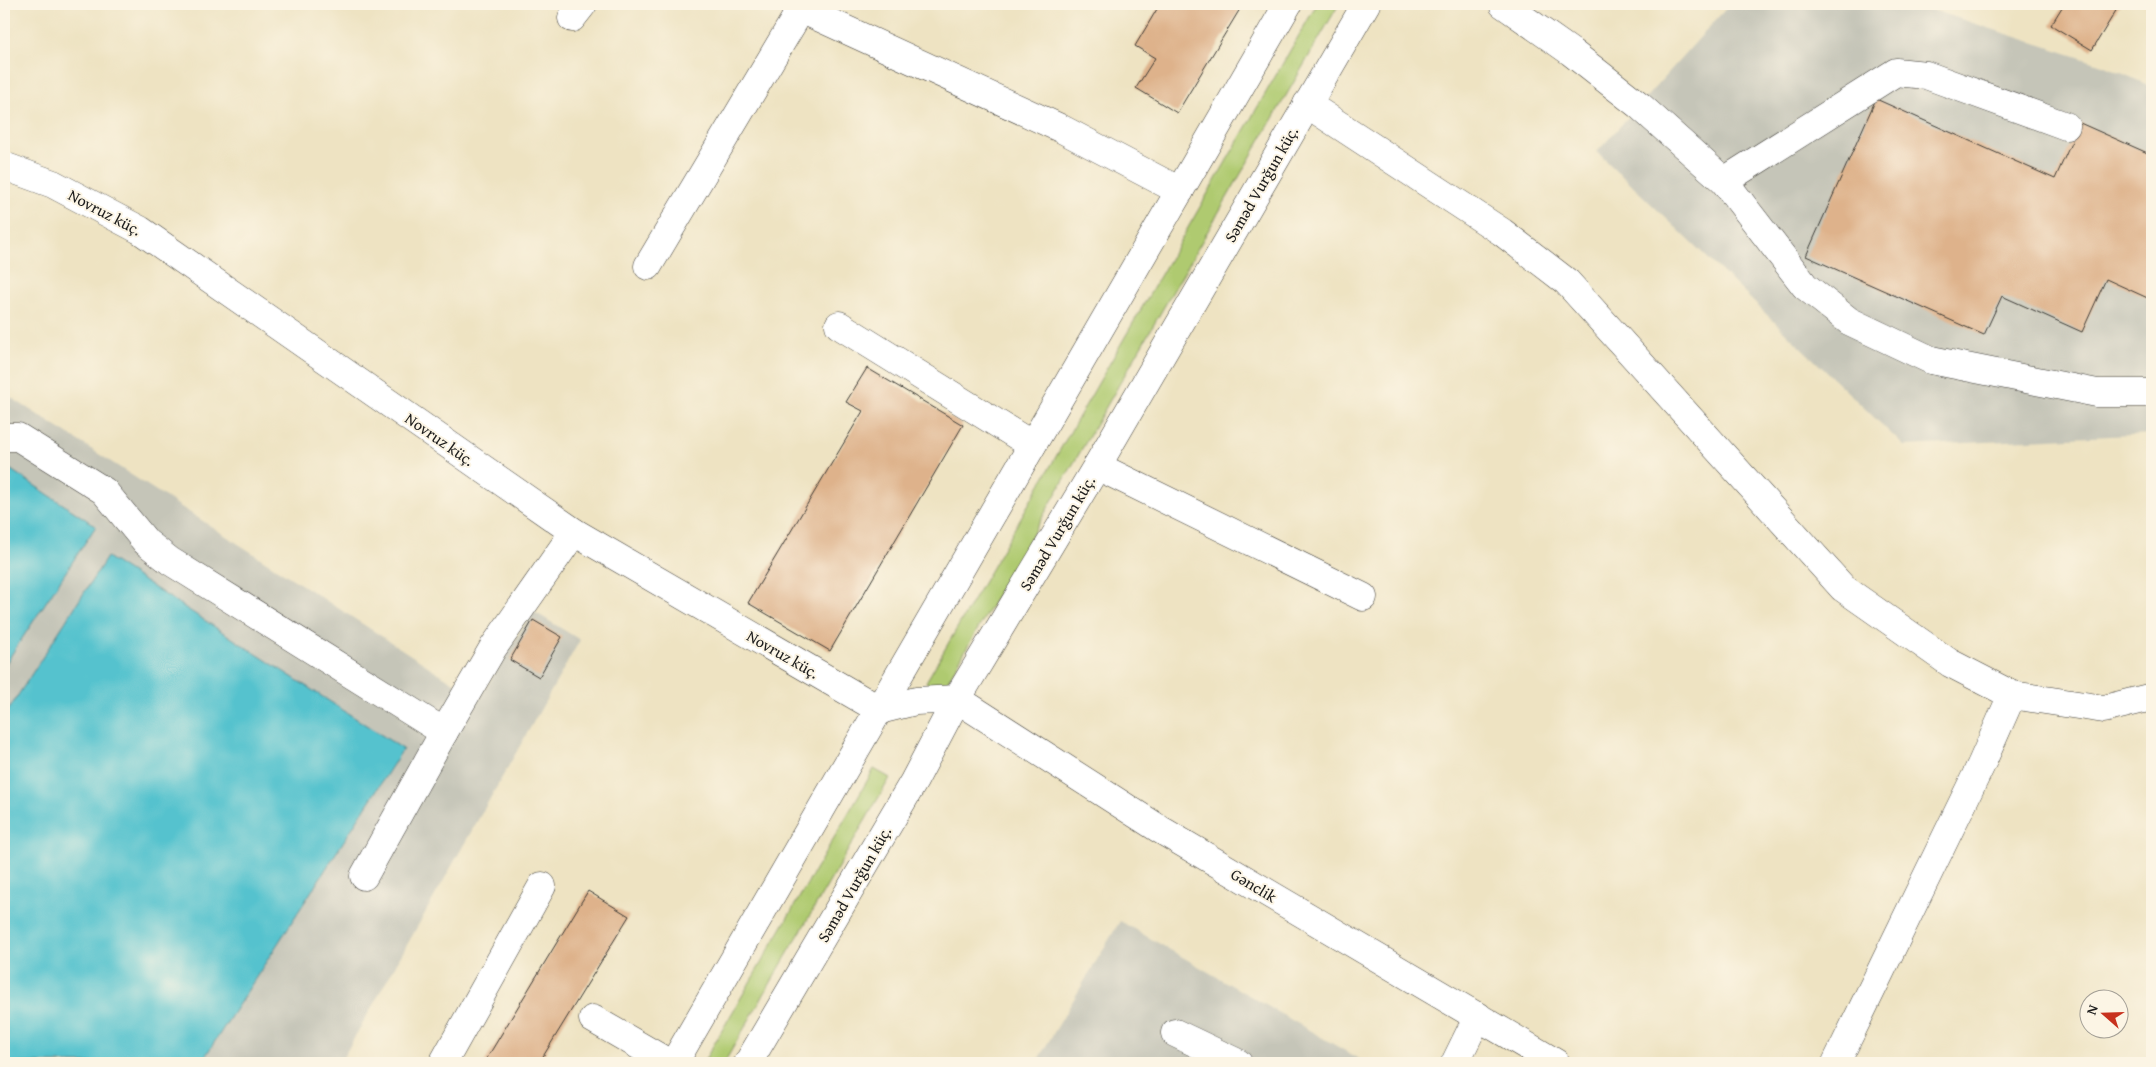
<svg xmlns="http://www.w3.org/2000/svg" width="2156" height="1067" font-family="'Gentium Book Plus',serif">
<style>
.industrial{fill:#c5c5b8}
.green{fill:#afca70;stroke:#667346}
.water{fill:#55c2ce;stroke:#386f75}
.building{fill:#deb28b}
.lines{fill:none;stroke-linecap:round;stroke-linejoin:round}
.minor-casing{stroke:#3c3a35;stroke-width:29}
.major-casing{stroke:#3c3a35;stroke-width:29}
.minor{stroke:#fff;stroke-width:28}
.major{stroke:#fff;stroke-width:28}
.labels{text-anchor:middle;stroke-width:4;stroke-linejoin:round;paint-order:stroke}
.street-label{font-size:16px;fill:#1c1c1c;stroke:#fcf5e5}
</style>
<rect width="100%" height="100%" fill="#fcf5e5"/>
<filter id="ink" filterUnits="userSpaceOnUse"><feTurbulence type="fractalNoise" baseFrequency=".02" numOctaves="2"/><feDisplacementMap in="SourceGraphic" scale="10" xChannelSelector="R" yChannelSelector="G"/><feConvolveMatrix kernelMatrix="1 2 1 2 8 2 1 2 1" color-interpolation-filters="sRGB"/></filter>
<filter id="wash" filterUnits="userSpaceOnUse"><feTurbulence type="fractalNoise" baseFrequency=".0096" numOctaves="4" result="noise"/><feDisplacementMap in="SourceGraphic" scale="20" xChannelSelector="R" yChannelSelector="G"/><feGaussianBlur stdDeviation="1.12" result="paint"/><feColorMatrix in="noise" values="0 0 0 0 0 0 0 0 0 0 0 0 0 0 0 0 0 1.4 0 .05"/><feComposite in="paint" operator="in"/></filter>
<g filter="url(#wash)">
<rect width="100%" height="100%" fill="#eee3c2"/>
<!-- industrial -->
<g class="industrial">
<path d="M1730 4H1914L2106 66 2152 87V434L1904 446 1597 152Z"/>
<path d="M4 393 479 699 533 611 580 640 340 1063H4Z"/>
<path d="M1120 921 1366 1063H1036Z"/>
</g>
<!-- green -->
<g class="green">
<path d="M1317 4H1339L942 691 926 682Z"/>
<path d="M874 769 890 778 724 1063H703Z"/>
</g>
<!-- water -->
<g class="water">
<path d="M8 468 96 526 4 666V473Z"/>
<path d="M107 557 403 749 201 1063H4V717Z"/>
</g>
<g id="blocks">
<!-- building -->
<g class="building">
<path d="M1160 4H1243L1177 113 1136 88 1155 58 1135 46Z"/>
<path d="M2064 4H2120L2092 50 2051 25Z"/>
<path d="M1876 99 2055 179 2080 123 2152 155V300L2106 279 2082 332 2002 296 1984 335 1806 256Z"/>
<path d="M867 368 963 425 830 651 748 603 863 411 846 402Z"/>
<path d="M533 620 562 637 539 677 510 660Z"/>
<path d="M588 891 629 916 539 1063H484Z"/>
</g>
</g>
</g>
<g filter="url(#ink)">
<use href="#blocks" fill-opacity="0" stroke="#3c3a35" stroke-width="1"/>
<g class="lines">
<defs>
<g id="minor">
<path d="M793 4 801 9 1060 128 1180 191"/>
<path d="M1503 4 1571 52 1640 106 1724 181 1805 286 1849 321 1931 360 2097 393H2152"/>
<path d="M572 18 583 4"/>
<path d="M1307 104 1502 232 1567 282 1843 588 1950 663 2012 695 1981 765 1836 1063"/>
<path d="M4 166 53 184 140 230 574 532 880 710"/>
<path d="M1724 181 1896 72 1926 75 2066 126"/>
<path d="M648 266 801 9"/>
<path d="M839 325 1032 445"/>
<path d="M4 437H18L104 491 146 542 170 561 444 732 493 648 574 532"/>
<path d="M1097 466 1363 597"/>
<path d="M2012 695 2104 709 2152 697"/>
<path d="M957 699 1161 830 1556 1063"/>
<path d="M364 876 444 732"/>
<path d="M593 1019 669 1063"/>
<path d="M1175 1033 1238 1063"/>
<path d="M443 1063 542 886"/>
<path d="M1455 1063 1478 1016"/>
</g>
<g id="major">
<path d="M880 710 916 701 957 699"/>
<path d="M674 1063 1288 4"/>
<path d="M748 1063 914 781 957 699 1097 466 1366 4"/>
</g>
</defs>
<!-- minor casing -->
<use href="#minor" class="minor-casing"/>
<!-- major casing -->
<use href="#major" class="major-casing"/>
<!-- minor -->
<use href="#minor" class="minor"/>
<!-- major -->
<use href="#major" class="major"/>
</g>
</g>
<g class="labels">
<!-- street labels -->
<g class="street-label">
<text transform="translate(1261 184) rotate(-60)" y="6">Səməd Vurğun küç.</text>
<text transform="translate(105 212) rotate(28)" y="6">Novruz küç.</text>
<text transform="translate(440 439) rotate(35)" y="6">Novruz küç.</text>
<text transform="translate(1057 533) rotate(-59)" y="6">Səməd Vurğun küç.</text>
<text transform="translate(783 654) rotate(30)" y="6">Novruz küç.</text>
<text transform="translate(854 884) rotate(-60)" y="6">Səməd Vurğun küç.</text>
<text transform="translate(1254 885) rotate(31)" y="6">Gənclik</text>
</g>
</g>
<!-- margin -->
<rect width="2156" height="1067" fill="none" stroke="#fcf5e5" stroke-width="20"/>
<!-- north arrow -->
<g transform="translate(2104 1014) rotate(290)"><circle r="24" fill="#fcf5e5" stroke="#a29e95"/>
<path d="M0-4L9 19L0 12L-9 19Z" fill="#c8321e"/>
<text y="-8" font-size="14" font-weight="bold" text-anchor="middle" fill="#1c1c1c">N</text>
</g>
</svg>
